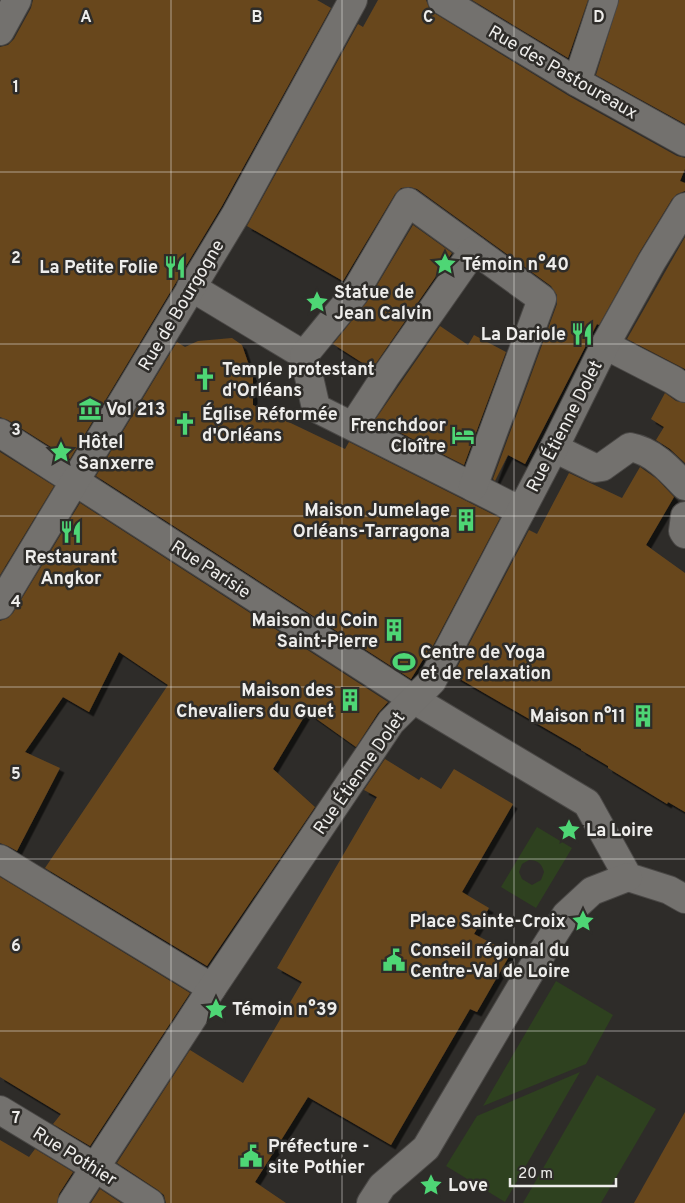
<svg xmlns="http://www.w3.org/2000/svg" width="685" height="1203" font-family="Overpass,sans-serif">
<style>
.green{fill:#2e411f;fill-rule:evenodd}
.building{fill:#68471e;filter:url(#shadow)}
.lines{fill:none;stroke-linecap:round;stroke-linejoin:round}
.minor-casing{stroke:#4a4846;stroke-width:30}
.minor{stroke:#73716e;stroke-width:28}
.grid{fill:none;stroke:#eeedeb;stroke-width:1;stroke-opacity:0.55}
.labels{text-anchor:middle;stroke-width:5;stroke-linejoin:round;paint-order:stroke}
.street-label{font-size:18px;fill:#eeedeb;stroke:#2e2c29}
.poi-label{font-size:18px;font-weight:bold;fill:#eeedeb;stroke:#2e2c29;text-anchor:start}
.grid-label{font-size:16px;text-anchor:middle;font-weight:bold;fill:#eeedeb;stroke:#2e2c29;stroke-width:5;stroke-linejoin:round;paint-order:stroke}
</style>
<defs>
<filter id="shadow"><feDropShadow dx="4.5" dy="4.5" stdDeviation="0" flood-color="#0009"/></filter>
</defs>
<rect width="100%" height="100%" fill="#2e2c29"/>
<!-- green -->
<g class="green">
<path d="M537 827 572 848 536 908 501 887ZM529 860C538 860 542 864 544 872L541 880 532 885 522 879 519 872 522 864Z"/>
<path d="M556 981 613 1015 586 1064 483 1106Z"/>
<path d="M580 1072 505 1202 446 1166 477 1116Z"/>
<path d="M597 1075 656 1109 601 1203H523Z"/>
</g>
<!-- building -->
<g class="building">
<path d="M33 0H317L331 8 222 206 70 459 8 420 0 417V47L8 45 14 39 31 8Z"/>
<path d="M378 0H426L429 8 434 13 569 96 677 156 685 158V169L680 181 685 183V191L677 194 672 199 639 253 599 325 597 324 525 464 508 455 495 481 493 479 557 304V295L551 286 417 189 410 187 401 188 395 194 343 281 247 226 358 24 363 27Z"/>
<path d="M472 0H588L568 58Z"/>
<path d="M619 0H685V124L596 75Z"/>
<path d="M413 225 452 253 372 369 333 344 367 302Z"/>
<path d="M685 237V369L627 339Z"/>
<path d="M440 326 468 345 474 335 506 352 464 465 375 420Z"/>
<path d="M232 338 242 345 253 377V405L345 449 349 442 500 518 426 659 424 658 411 679 96 476 177 342 185 347 198 341Z"/>
<path d="M665 393 676 401 685 403V463L670 449 656 440 664 427 651 419Z"/>
<path d="M0 452 54 486 0 575Z"/>
<path d="M640 467 657 479 674 497 646 545 685 573V812L668 802 667 804 608 768V766L581 750V749L453 675 529 530 537 534 569 473 622 498Z"/>
<path d="M80 503 388 702 378 713 356 747 307 712 273 769 315 807 207 966 45 868 168 685 119 652 89 712 63 697 25 752 60 768 17 851 8 846 0 843V621L8 618 13 613Z"/>
<path d="M385 759 419 780 421 777 441 789 454 769 513 804 462 892 489 908 474 934 511 953 477 1012 470 1009 391 1145 308 1097 255 1182 286 1203H166L164 1195 158 1190 117 1163 190 1050 243 1083 302 982 277 968 377 797 364 790Z"/>
<path d="M0 877 190 993 90 1146 53 1124 61 1114 0 1077Z"/>
<path d="M685 1112V1203H634Z"/>
<path d="M0 1140 29 1157 35 1149 73 1172 59 1194 57 1203H0Z"/>
<path d="M100 1189 121 1203H91Z"/>
</g>
<g class="lines">
<defs>
<g id="minor">
<path d="M442 0 577 82 685 142"/>
<path d="M0 31 17 0"/>
<path d="M577 82 604 0"/>
<path d="M191 287 304 355 316 408 521 511"/>
<path d="M605 345 673 380 685 388"/>
<path d="M304 355 354 294 408 202 542 299 473 487"/>
<path d="M353 426 385 377 474 250"/>
<path d="M0 433 413 699 587 803 628 877 669 890 685 899"/>
<path d="M554 448 595 468 602 467 630 447C653 451 670 470 685 486"/>
<path d="M685 516 683 531 685 534"/>
<path d="M0 605 236 214 353 0"/>
<path d="M0 859 212 988"/>
<path d="M0 1110 96 1168 150 1203"/>
<path d="M72 1203 212 988 391 722 432 681 554 448 605 345 652 261 685 207"/>
<path d="M371 1203 382 1186 426 1148 533 967 566 915 592 891 628 877"/>
</g>
</defs>
<!-- minor casing -->
<use href="#minor" class="minor-casing"/>
<!-- minor -->
<use href="#minor" class="minor"/>
</g>
<!-- grid -->
<path class="grid" d="M171 0V1203M342 0V1203M514 0V1203M0 172H685M0 344H685M0 516H685M0 687H685M0 859H685M0 1031H685"/>
<!-- icons -->
<defs>
<symbol id="sight-bare" viewBox="-9 -9 18 18"><path d="M0-6L1.8-2.2L6-1.7L2.9 1.2L3.7 5.4L0 3.3L-3.7 5.4L-2.9 1.2L-6-1.7L-1.8-2.2Z" fill="#4ed675" stroke="#2e2c29" stroke-width="2.5" paint-order="stroke"/></symbol>
<symbol id="restaurant-bare" viewBox="-9 -9 18 18"><path d="M-5-6h1v4h1v-4h1v4h1v-4h1v5L-1.5 .5V6h-2V.5L-5-1ZM5-6V6H3V1.5H1.5Q1.5-4 5-6Z" fill="#4ed675" stroke="#2e2c29" stroke-width="2.5" paint-order="stroke"/></symbol>
<symbol id="church-bare" viewBox="-9 -9 18 18"><path d="M-1.2-6h2.4v3.5h3.3v2.4h-3.3V6h-2.4V-.1h-3.3v-2.4h3.3Z" fill="#4ed675" stroke="#2e2c29" stroke-width="2.5" paint-order="stroke"/></symbol>
<symbol id="museum-bare" viewBox="-9 -9 18 18"><path d="M0-6L6-3V-2H-6V-3ZM-5-1h2V3h-2ZM-1-1h2V3h-2ZM3-1h2V3H3ZM-6 4H6V6H-6Z" fill="#4ed675" stroke="#2e2c29" stroke-width="2.5" paint-order="stroke"/></symbol>
<symbol id="hotel-bare" viewBox="-9 -9 18 18"><path d="M-6-4.5h1.5V1H6V5H4.5V3h-9V5H-6ZM-4 0a1.8 1.8 0 1 1 3.6 0ZM.5 0V-2.5h3Q6-2.5 6 0Z" fill="#4ed675" stroke="#2e2c29" stroke-width="2.5" paint-order="stroke"/></symbol>
<symbol id="building-bare" viewBox="-9 -9 18 18"><path d="M-4-6H4V6H1V3H-1V6H-4ZM-2.5-4.3h1.7v1.8h-1.7ZM.8-4.3h1.7v1.8H.8ZM-2.5-1h1.7V.8h-1.7ZM.8-1h1.7V.8H.8Z" fill="#4ed675" stroke="#2e2c29" stroke-width="2.5" paint-order="stroke"/></symbol>
<symbol id="stadium-bare" viewBox="-9 -9 18 18"><path d="M0-5a6.5 5 0 1 0 0 10a6.5 5 0 1 0 0-10ZM-3.5-1.8h7v3.6h-7Z" fill="#4ed675" stroke="#2e2c29" stroke-width="2.5" paint-order="stroke"/></symbol>
<symbol id="civic-bare" viewBox="-9 -9 18 18"><path d="M-.6-6.5H3V-4.5H.6V-3L4-1V1h2V6H-6V1h2V-1L-.6-3ZM-1.2 2.5V6h2.4V2.5Z" fill="#4ed675" stroke="#2e2c29" stroke-width="2.5" paint-order="stroke"/></symbol>
</defs>
<g fill-rule="evenodd">
<use href="#sight-bare" x="429" y="248" width="32" height="32"/>
<use href="#restaurant-bare" x="159" y="251" width="32" height="32"/>
<use href="#sight-bare" x="301" y="286" width="32" height="32"/>
<use href="#restaurant-bare" x="566" y="318" width="32" height="32"/>
<use href="#church-bare" x="189" y="363" width="32" height="32"/>
<use href="#museum-bare" x="74" y="393" width="32" height="32"/>
<use href="#church-bare" x="169" y="408" width="32" height="32"/>
<use href="#hotel-bare" x="447" y="419" width="32" height="32"/>
<use href="#sight-bare" x="45" y="436" width="32" height="32"/>
<use href="#building-bare" x="450" y="504" width="32" height="32"/>
<use href="#restaurant-bare" x="55" y="516" width="32" height="32"/>
<use href="#building-bare" x="378" y="614" width="32" height="32"/>
<use href="#stadium-bare" x="388" y="646" width="32" height="32"/>
<use href="#building-bare" x="334" y="684" width="32" height="32"/>
<use href="#building-bare" x="627" y="700" width="32" height="32"/>
<use href="#sight-bare" x="553" y="814" width="32" height="32"/>
<use href="#sight-bare" x="567" y="905" width="32" height="32"/>
<use href="#civic-bare" x="378" y="944" width="32" height="32"/>
<use href="#sight-bare" x="200" y="993" width="32" height="32"/>
<use href="#civic-bare" x="235" y="1140" width="32" height="32"/>
<use href="#sight-bare" x="415" y="1169" width="32" height="32"/>
</g>
<g class="labels">
<!-- street labels -->
<g class="street-label">
<text transform="translate(563 72) rotate(30)" y="6">Rue des Pastoureaux</text>
<text transform="translate(181 305) rotate(-59)" y="6">Rue de Bourgogne</text>
<text transform="translate(564 426) rotate(-63)" y="6">Rue Étienne Dolet</text>
<text transform="translate(211 569) rotate(33)" y="6">Rue Parisie</text>
<text transform="translate(359 773) rotate(-55)" y="6">Rue Étienne Dolet</text>
<text transform="translate(75 1156) rotate(32)" y="6">Rue Pothier</text>
</g>
<!-- poi labels -->
<g class="poi-label">
<text x="462" y="270">Témoin n°40</text>
<text x="158" y="273" text-anchor="end">La Petite Folie</text>
<text x="334" y="298">Statue de<tspan x="334" dy="21">Jean Calvin</tspan></text>
<text x="566" y="340" text-anchor="end">La Dariole</text>
<text x="222" y="375">Temple protestant<tspan x="222" dy="21">d'Orléans</tspan></text>
<text x="106" y="415">Vol 213</text>
<text x="202" y="420">Église Réformée<tspan x="202" dy="21">d'Orléans</tspan></text>
<text x="446" y="431" text-anchor="end">Frenchdoor<tspan x="446" dy="21">Cloître</tspan></text>
<text x="78" y="448">Hôtel<tspan x="78" dy="21">Sanxerre</tspan></text>
<text x="450" y="516" text-anchor="end">Maison Jumelage<tspan x="450" dy="21">Orléans-Tarragona</tspan></text>
<text x="71" y="563" text-anchor="middle">Restaurant<tspan x="71" dy="21">Angkor</tspan></text>
<text x="378" y="626" text-anchor="end">Maison du Coin<tspan x="378" dy="21">Saint-Pierre</tspan></text>
<text x="420" y="658">Centre de Yoga<tspan x="420" dy="21">et de relaxation</tspan></text>
<text x="334" y="696" text-anchor="end">Maison des<tspan x="334" dy="21">Chevaliers du Guet</tspan></text>
<text x="626" y="722" text-anchor="end">Maison n°11</text>
<text x="586" y="836">La Loire</text>
<text x="566" y="927" text-anchor="end">Place Sainte-Croix</text>
<text x="410" y="956">Conseil régional du<tspan x="410" dy="21">Centre-Val de Loire</tspan></text>
<text x="232" y="1015">Témoin n°39</text>
<text x="268" y="1152">Préfecture -<tspan x="268" dy="21">site Pothier</tspan></text>
<text x="448" y="1191">Love</text>
</g>
</g>
<g class="grid-label">
<text x="86" y="22">A</text>
<text x="257" y="22">B</text>
<text x="428" y="22">C</text>
<text x="599" y="22">D</text>
<text x="16" y="92">1</text>
<text x="16" y="263">2</text>
<text x="16" y="435">3</text>
<text x="16" y="607">4</text>
<text x="16" y="779">5</text>
<text x="16" y="951">6</text>
<text x="16" y="1123">7</text>
</g>
<!-- scale -->
<path d="M510 1178v8h106v-8" fill="none" stroke="#eeedeb" stroke-width="2.5"/>
<text x="518" y="1178" font-size="15" fill="#eeedeb" stroke="#2e2c29" stroke-width="4" paint-order="stroke">20 m</text>
</svg>
